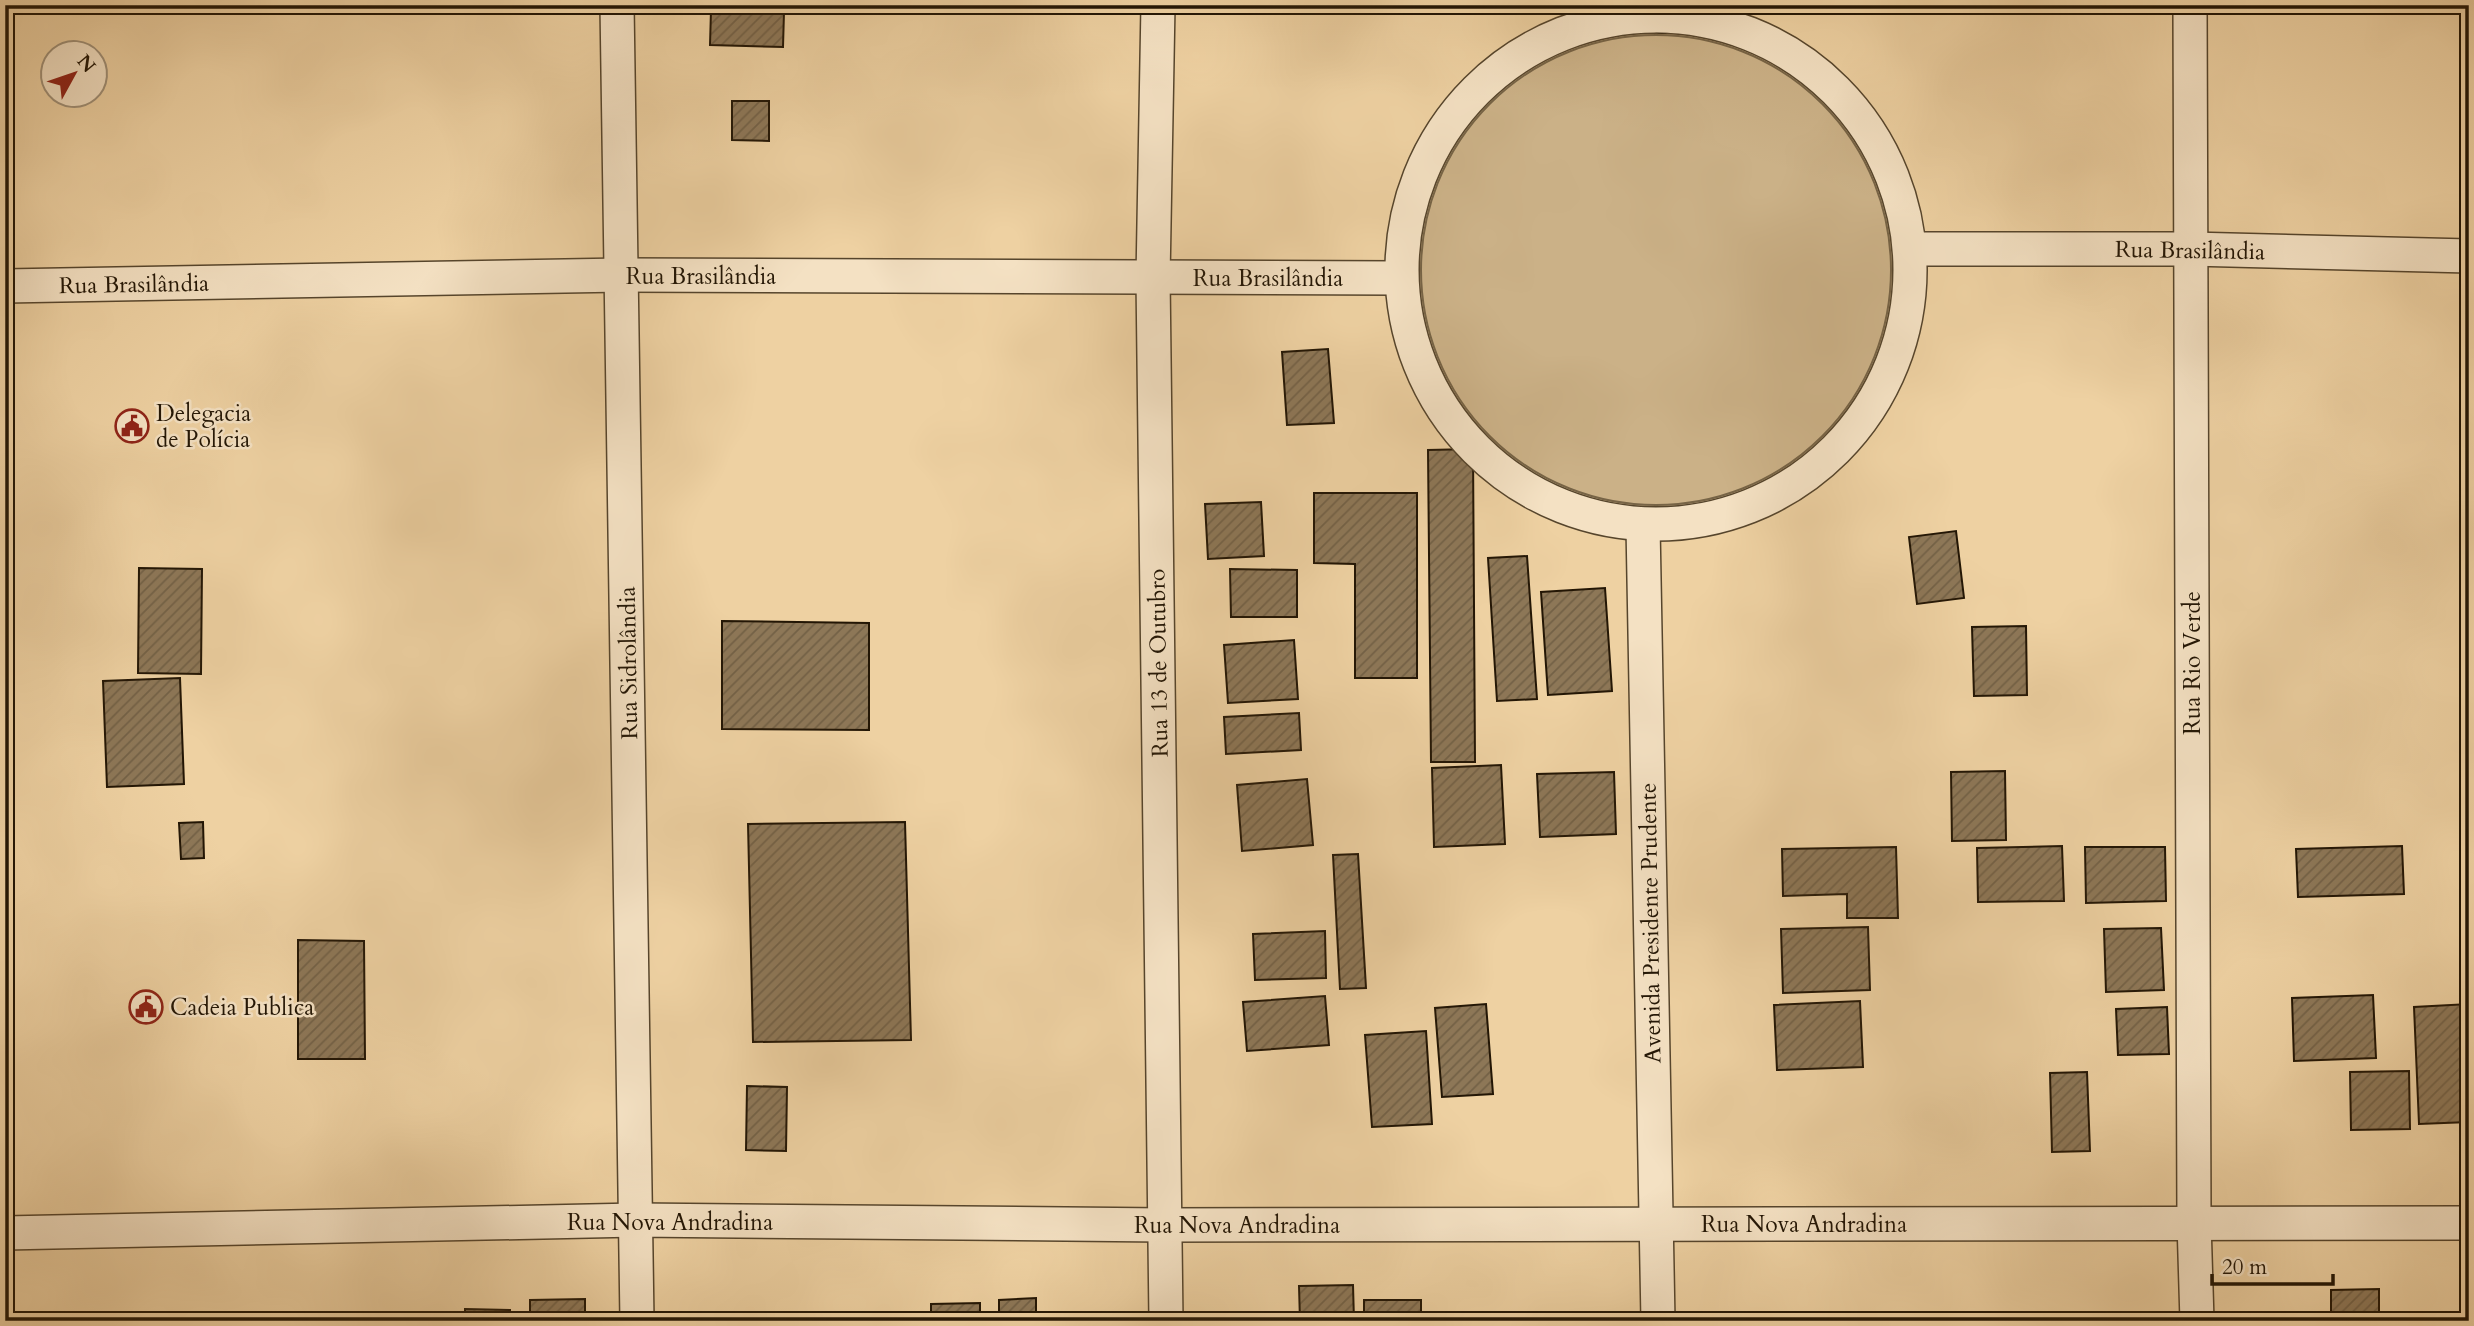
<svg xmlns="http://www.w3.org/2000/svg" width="2474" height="1326" font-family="Cardo,serif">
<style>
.green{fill:#cbb187;stroke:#776446;stroke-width:2}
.building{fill:url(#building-hatch);stroke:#231605;stroke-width:2}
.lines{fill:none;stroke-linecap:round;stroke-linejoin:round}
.street-casing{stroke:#56452c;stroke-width:36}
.secondary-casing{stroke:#231605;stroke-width:41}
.street{stroke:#f4e1c3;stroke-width:33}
.secondary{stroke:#f4e1c3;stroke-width:38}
.labels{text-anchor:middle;stroke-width:5;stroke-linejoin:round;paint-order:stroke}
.street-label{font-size:23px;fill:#231605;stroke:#f4e1c3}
.poi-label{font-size:23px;fill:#231605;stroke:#f4e1c3;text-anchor:start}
</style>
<defs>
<pattern id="building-hatch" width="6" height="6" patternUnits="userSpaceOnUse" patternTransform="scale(1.75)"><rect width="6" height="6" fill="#8d7757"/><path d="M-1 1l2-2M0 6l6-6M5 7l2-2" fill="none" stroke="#736146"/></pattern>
</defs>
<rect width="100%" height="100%" fill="#eed1a2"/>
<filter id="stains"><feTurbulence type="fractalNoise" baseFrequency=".00286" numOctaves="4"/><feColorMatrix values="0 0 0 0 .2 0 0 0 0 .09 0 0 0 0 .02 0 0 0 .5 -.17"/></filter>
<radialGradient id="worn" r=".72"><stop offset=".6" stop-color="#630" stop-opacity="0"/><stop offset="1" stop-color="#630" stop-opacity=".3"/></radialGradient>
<!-- green -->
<circle class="green" cx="1656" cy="270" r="235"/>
<!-- building -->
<g class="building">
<path d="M711 10 784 12 783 47 710 45Z"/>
<path d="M732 101H769V141L732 140Z"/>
<path d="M1328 349 1334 423 1287 425 1282 352Z"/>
<path d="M1473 449 1475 762H1431L1428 450Z"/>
<path d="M1314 493H1417V678H1355V564L1314 563Z"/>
<path d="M1261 502 1264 556 1208 559 1205 504Z"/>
<path d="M1956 531 1964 598 1917 604 1909 537Z"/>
<path d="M1527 556 1537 699 1497 701 1488 558Z"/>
<path d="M139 568 202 569 201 674 138 673Z"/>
<path d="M1230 569 1297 570V617H1231Z"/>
<path d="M1605 588 1612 691 1548 695 1541 592Z"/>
<path d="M722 621 869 623V730L722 729Z"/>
<path d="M2026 626 2027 695 1974 696 1972 627Z"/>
<path d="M1294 640 1298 699 1228 703 1224 645Z"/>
<path d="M180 678 184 784 107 787 103 681Z"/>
<path d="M1299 713 1301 750 1226 754 1224 717Z"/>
<path d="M1501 765 1505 844 1434 847 1432 768Z"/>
<path d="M2005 771 2006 840 1952 841 1951 772Z"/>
<path d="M1614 772 1616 834 1540 837 1537 774Z"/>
<path d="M1307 779 1313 845 1242 851 1237 785Z"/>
<path d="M203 822 204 858 181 859 179 823Z"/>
<path d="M905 822 911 1040 753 1042 748 824Z"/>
<path d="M2062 846 2064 901 1978 902 1977 848Z"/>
<path d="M2402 846 2404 894 2298 897 2296 849Z"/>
<path d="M1896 847 1898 918H1847V894L1783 896 1782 849Z"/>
<path d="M2085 847H2165L2166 901 2086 903Z"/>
<path d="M1358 854 1366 988 1340 989 1333 855Z"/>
<path d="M1868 927 1870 990 1783 993 1781 929Z"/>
<path d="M2161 928 2164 990 2106 992 2104 929Z"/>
<path d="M1325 931 1326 978 1255 980 1253 934Z"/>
<path d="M298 940 364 941 365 1059H298Z"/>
<path d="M2373 995 2376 1058 2294 1061 2292 998Z"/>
<path d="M1325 996 1329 1045 1247 1051 1243 1002Z"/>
<path d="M1860 1001 1863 1067 1777 1070 1774 1005Z"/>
<path d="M1486 1004 1493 1094 1442 1097 1435 1008Z"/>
<path d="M2469 1004V1122L2419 1124 2414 1007Z"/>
<path d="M2167 1007 2169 1054 2118 1055 2116 1009Z"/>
<path d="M1426 1031 1432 1124 1372 1127 1365 1035Z"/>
<path d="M2409 1071 2410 1129 2351 1130 2350 1072Z"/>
<path d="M2087 1072 2090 1151 2052 1152 2050 1073Z"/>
<path d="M747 1086 787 1087 786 1151 746 1150Z"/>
<path d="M1353 1285 1354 1321H1300L1299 1286Z"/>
<path d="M2379 1289V1321H2331V1290Z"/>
<path d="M1036 1298V1321H999V1300Z"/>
<path d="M585 1299V1321H530V1300Z"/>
<rect x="1364" y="1300" width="57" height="21"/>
<path d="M980 1303V1321H931V1304Z"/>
<path d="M465 1309 510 1310V1321H465Z"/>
</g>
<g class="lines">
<defs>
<g id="street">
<path d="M617 5 637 1321"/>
<path d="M1158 5 1153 278 1166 1321"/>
<path d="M2190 5 2194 1222 2197 1321"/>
<circle cx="1656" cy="270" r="254"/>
<path d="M1912 249H2191L2469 256"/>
<path d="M5 286 622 275 1397 278"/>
<path d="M1643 526 1658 1321"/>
<path d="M5 1233 636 1220 1164 1225 2469 1223"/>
</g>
<path id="secondary" d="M1662 5V13"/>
</defs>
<!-- street casing -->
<use href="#street" class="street-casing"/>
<!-- secondary casing -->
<use href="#secondary" class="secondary-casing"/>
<!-- street -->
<use href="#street" class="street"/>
<!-- secondary -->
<use href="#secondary" class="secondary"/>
</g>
<!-- icons -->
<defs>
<symbol id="civic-ring" viewBox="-11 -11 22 22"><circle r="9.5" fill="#f4e1c3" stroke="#8f2418" stroke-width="1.5"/><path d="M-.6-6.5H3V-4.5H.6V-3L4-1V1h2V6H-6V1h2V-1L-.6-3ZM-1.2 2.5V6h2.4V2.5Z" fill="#8f2418"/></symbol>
</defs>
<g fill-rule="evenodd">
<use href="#civic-ring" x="113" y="407" width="38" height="38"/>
<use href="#civic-ring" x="127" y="988" width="38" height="38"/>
</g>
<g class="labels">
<!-- street labels -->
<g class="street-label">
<text transform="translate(2190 250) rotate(1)" y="8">Rua Brasilândia</text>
<text x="701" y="284">Rua Brasilândia</text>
<text x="1268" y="286">Rua Brasilândia</text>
<text transform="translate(134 284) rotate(-1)" y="8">Rua Brasilândia</text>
<text transform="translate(628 663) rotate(-91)" y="8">Rua Sidrolândia</text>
<text transform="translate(1158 663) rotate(-91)" y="8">Rua 13 de Outubro</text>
<text transform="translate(2192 663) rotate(-90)" y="8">Rua Rio Verde</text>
<text transform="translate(1650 923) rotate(-91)" y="8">Avenida Presidente Prudente</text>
<text x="670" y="1230">Rua Nova Andradina</text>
<text x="1804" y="1232">Rua Nova Andradina</text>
<text x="1237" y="1233">Rua Nova Andradina</text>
</g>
<!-- poi labels -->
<g class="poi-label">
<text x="156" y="421">Delegacia<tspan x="156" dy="26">de Polícia</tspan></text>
<text x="170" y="1015">Cadeia Publica</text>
</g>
</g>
<!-- margin -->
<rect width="2474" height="1326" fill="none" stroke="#eed1a2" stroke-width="28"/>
<rect x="7" y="7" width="2460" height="1312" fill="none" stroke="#231605" stroke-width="3.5"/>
<rect x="14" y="14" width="2446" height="1298" fill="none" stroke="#231605" stroke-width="2"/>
<!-- north arrow -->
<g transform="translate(74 74) rotate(50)"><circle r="33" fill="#f4e1c3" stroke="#a09077" stroke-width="2"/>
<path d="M0-5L12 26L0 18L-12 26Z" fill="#8f2418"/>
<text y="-10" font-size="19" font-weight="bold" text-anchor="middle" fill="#231605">N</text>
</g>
<!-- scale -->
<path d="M2212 1274v10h121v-10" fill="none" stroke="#231605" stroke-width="3.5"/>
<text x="2222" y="1274" font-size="21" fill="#231605" stroke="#f4e1c3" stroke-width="5" paint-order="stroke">20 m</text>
<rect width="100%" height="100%" filter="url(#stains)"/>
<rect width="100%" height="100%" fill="url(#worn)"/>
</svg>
